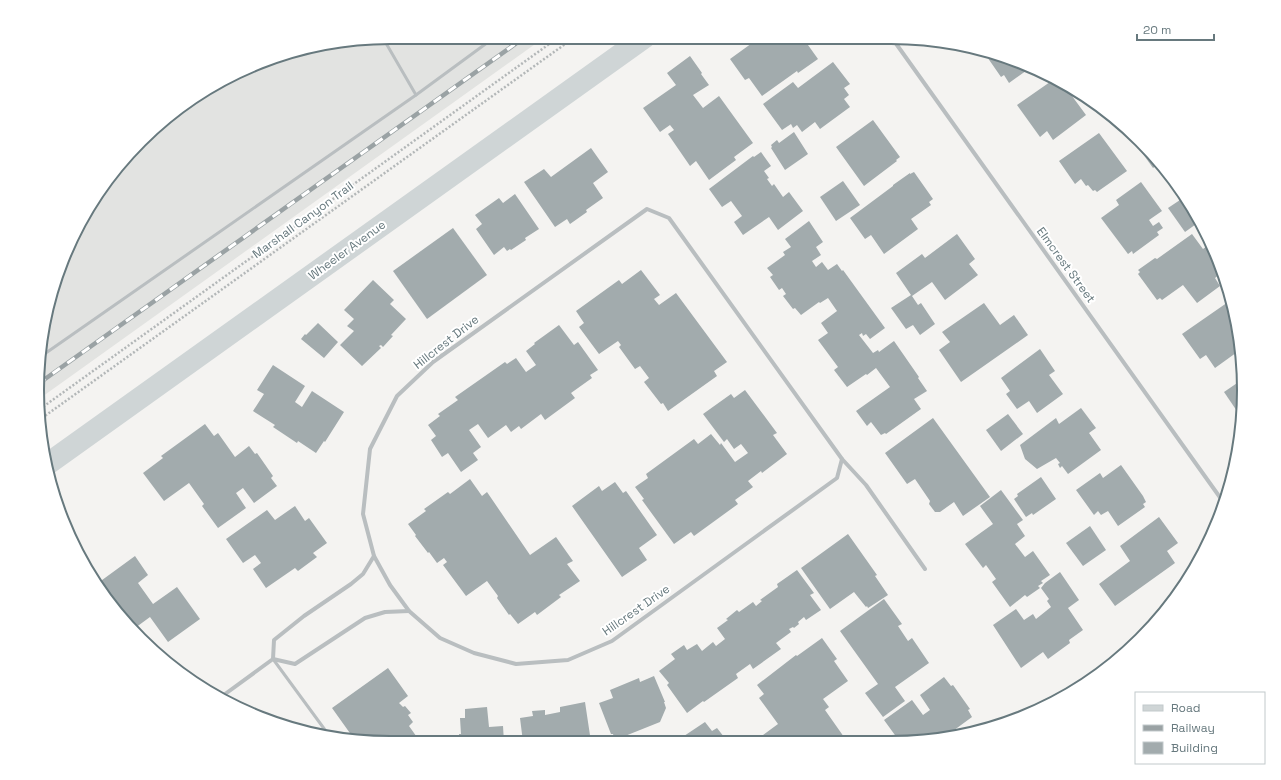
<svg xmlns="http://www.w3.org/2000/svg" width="1281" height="780" font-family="'Space Grotesk',sans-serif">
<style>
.built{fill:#e2e3e1}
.building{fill:#a2abad}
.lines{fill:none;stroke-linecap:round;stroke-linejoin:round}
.path{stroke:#b3b7b8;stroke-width:2.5;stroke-dasharray:2 2;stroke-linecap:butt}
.lane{stroke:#b9bec0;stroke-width:3}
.street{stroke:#b9bec0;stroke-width:4}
.secondary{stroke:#cfd5d6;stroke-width:22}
.rail-casing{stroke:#9aa2a4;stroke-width:4.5}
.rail{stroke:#fff;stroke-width:3;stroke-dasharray:9;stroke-linecap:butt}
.labels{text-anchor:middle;stroke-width:4;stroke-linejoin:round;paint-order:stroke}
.street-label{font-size:12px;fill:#67797e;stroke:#fff}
.rim{fill:none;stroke:#67797e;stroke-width:2}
</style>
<rect width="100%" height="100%" fill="#f4f3f1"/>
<!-- built -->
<path class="built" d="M390 37H545L39 399 37 390 56 277 110 175 175 110 277 56Z"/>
<!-- building -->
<g class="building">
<path d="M759 38H766L771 45 782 38H803L818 59 798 73 797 71 762 96 749 78 745 80 730 59Z"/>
<path d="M983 51 1005 56 1030 68 1009 83 1004 75 1001 77Z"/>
<path d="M690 56 702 73 701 74 709 85 693 95 703 108 719 96 753 143 734 157 736 160 709 180 696 161 690 166 668 134 674 130 670 125 660 132 643 108 676 85 667 73Z"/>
<path d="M833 62 850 84 844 88 849 95 844 99 850 107 820 129 815 122 802 132 797 125 793 128 791 124 782 130 763 104 793 82 798 88Z"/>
<path d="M1046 76 1078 92 1072 96 1086 115 1053 140 1047 131 1040 137 1017 105 1050 82Z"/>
<path d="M873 120 900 157 896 160 897 161 864 186 836 147Z"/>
<path d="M794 132 808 154 785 170 771 148 772 147 771 145 777 140 779 143Z"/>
<path d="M1099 133 1127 171 1097 192 1095 190 1093 191 1088 185 1086 186 1081 179 1075 184 1059 161Z"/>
<path d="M1143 143 1160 163 1153 168 1138 147Z"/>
<path d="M591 148 608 172 593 183 603 198 586 210 587 212 570 224 567 219 555 227 524 182 544 169 551 177Z"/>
<path d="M761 152 771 166 764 171 769 178 767 179 772 186 774 184 783 197 789 192 803 211 778 230 769 217 743 235 734 222 742 216 731 201 722 207 709 189 753 156 754 157Z"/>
<path d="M914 172 933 199 929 202 931 205 911 219 918 229 884 254 871 235 865 239 850 218 893 186V185L910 173V174Z"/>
<path d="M843 181 860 205 836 221 820 197Z"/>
<path d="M1141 182 1162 211 1149 220 1153 226 1159 222 1163 228 1157 232 1159 235 1133 254 1132 251 1128 254 1101 218 1119 205 1116 200Z"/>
<path d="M515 194 539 229 525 238 526 240 511 250 510 249 507 251 504 247 494 255 476 229 482 224 475 215 499 198 503 203Z"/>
<path d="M1186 196 1199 222 1185 232 1168 208Z"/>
<path d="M809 221 823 242 816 247 821 255 812 261 816 267 822 262 828 270 837 264 842 271 843 270 885 328 870 339 866 334 863 336 862 333 859 335 873 353 878 350 879 352 894 341 919 377 918 378 927 391 914 399 921 409 886 434 885 433 881 435 871 422 867 426 856 411 890 387 876 368 867 375 866 374 847 387 834 370 838 367 818 340 828 333 821 323 837 311 828 298 820 303 819 302 801 315 795 308 793 309 783 296 786 294 782 288 779 290 770 277 773 275 767 268 785 255 783 252 791 247 785 239Z"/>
<path d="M453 228 487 275 427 319 393 271Z"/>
<path d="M957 234 975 259 969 264 978 275 945 300 932 282 912 296 918 305 921 303 935 324 920 335 913 325 906 329 891 308 911 295 896 273 922 254 925 258Z"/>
<path d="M1192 234 1203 249 1211 243 1217 255 1224 276 1221 273 1215 278 1220 286 1197 303 1183 285 1162 300 1160 298 1157 300 1138 274 1140 272 1138 270 1155 258 1157 259Z"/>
<path d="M641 270 660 295 654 299 659 305 676 293 727 362 714 371 717 376 668 411 663 403 661 404 644 382 649 378 640 366 635 369 619 347 621 345 618 341 599 354 579 327 584 323 576 311 619 280 622 284Z"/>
<path d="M373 280 394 300 390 304 406 319 391 335 393 336 383 347 381 345 379 346 381 348 362 366 340 345 354 331 347 326 354 319 344 310Z"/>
<path d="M1231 300 1237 321 1233 324 1238 332 1240 350 1215 368 1206 355 1200 359 1182 334Z"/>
<path d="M984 303 1000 325 1014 315 1028 335 961 382 939 350 950 342 942 332Z"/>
<path d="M318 323 338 342 324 358 301 339 305 334 306 335Z"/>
<path d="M559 325 574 345 578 342 598 370 590 375 592 378 571 393 575 398 545 420 541 414 521 429 519 426 511 432 506 425 488 438 478 424 469 430 481 447 473 453 478 460 461 472 448 453 442 457 431 440 436 436 428 425 440 416 438 414 458 400 455 397 505 362 507 364 516 358 526 372 536 365 526 351 535 344 534 343Z"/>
<path d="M1040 349 1055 371 1049 375 1063 394 1037 413 1029 401 1017 409 1006 394 1010 391 1001 378Z"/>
<path d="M273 365 305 386 295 402 302 407 312 391 344 412 325 442 324 441 316 453 298 441 297 443 273 427 275 425 253 411 264 394 257 390Z"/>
<path d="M1243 379 1244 390 1241 417 1224 392Z"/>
<path d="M745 390 777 433 773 435 787 454 762 473 761 471 748 481 753 487 735 500 738 504 694 536 691 532 674 544 642 500 644 499 635 487 648 478 646 474 694 439 698 444 711 434 720 445 721 443 735 462 748 453 741 444 734 449 727 439 724 442 703 414 731 394 734 398Z"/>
<path d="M1081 408 1096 428 1089 433 1101 450 1068 474 1062 466 1060 468 1058 464 1060 463 1056 458 1037 469 1025 459 1020 445 1056 418 1059 424Z"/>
<path d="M1008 414 1023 434 1001 451 986 430Z"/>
<path d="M933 418 990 497 963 516 954 502 940 512H935L929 504 930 501 915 479 907 484 885 453Z"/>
<path d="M205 424 214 436 218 433 235 457 249 446 255 454 257 453 273 476 271 478 277 486 254 503 243 488 236 493 246 508 218 528 202 506 204 504 189 483 164 501 143 473 163 458 161 456Z"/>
<path d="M1121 465 1143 496 1146 502 1143 504 1145 507 1118 526 1108 511 1101 515 1098 511 1094 515 1076 490 1100 473 1103 478Z"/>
<path d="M1041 477 1056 499 1033 515 1032 513 1026 517 1014 499 1018 496 1017 494Z"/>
<path d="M470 479 482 496 487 492 530 555 556 537 573 561 567 564 580 581 559 595 561 597 537 615 535 612 518 624 510 614 509 615 497 598 498 596 487 581 466 596 443 565 447 562 444 558 437 563 429 552 428 553 415 536 416 535 408 524 426 511 424 509 448 492 450 494Z"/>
<path d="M615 482 623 493 626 491 657 535 639 548 647 560 622 577 572 506 599 486 602 491Z"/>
<path d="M1001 490 1023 520 1017 524 1025 536 1015 544 1025 557 1033 551 1050 575 1041 581 1043 583 1038 586 1040 588 1027 597 1025 595 1010 607 992 582 996 579 986 565 983 568 965 544 993 524 980 506Z"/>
<path d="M295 506 305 521 309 518 327 543 313 553 317 557 298 571 295 568 266 588 253 569 261 563 255 555 243 563 226 539 267 510 275 520Z"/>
<path d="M1159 517 1178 543 1167 551 1175 563 1115 606 1099 584 1130 561 1120 546Z"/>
<path d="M1090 526 1106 550 1083 566 1066 543Z"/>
<path d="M848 534 877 575 875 576 888 595 868 608 867 606 866 607 854 592 830 609 801 568Z"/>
<path d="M135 556 148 575 138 583 153 604 177 587 200 619 168 642 150 617 135 628 110 605 98 583Z"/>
<path d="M797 570 814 593 810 595 821 610 806 620 804 617 798 622 799 624 794 628 793 627 789 629 791 632 776 643 781 649 753 669 750 664 736 674 738 678 704 702 703 701 687 713 667 685 669 683 659 671 675 659 671 654 684 645 687 650 697 644 702 651 713 642 716 646 725 639 717 628 728 620 726 619 737 610 739 612 753 602 756 606 762 601 760 600 778 587 777 584Z"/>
<path d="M1060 572 1079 600 1068 608 1083 630 1069 640 1070 643 1048 659 1043 652 1021 668 993 625 1016 609 1024 620 1033 614 1036 619 1051 607 1047 601 1049 599 1041 588 1045 583Z"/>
<path d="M884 599 902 624 898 626 908 641 912 638 929 663 895 687 905 701 883 717 865 693 878 684 840 631Z"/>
<path d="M822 638 837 659 834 661 848 681 823 699 829 707 825 710 844 737 837 742H757L756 740 778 724 759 698 764 694 757 685 796 655 797 656Z"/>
<path d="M388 668 408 696 399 703 403 707 405 706 411 713 408 715 413 722 409 726 419 740 417 742H367L358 741 354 735 352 736 332 708Z"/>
<path d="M654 676 665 702H664L666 708 660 722 615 740 613 734H611L599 703 613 698 610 690 639 678 640 682Z"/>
<path d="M944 677 951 686 953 685 970 709 968 710 972 717 946 736 914 742H900L884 720 912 700 923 715 930 710 920 695Z"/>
<path d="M585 702 591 742H523L520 718 533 716 532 711 545 710V715L560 712V707Z"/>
<path d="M487 707 489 727 503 726 504 742 459 741V734H461L460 718H465V709Z"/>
<path d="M705 722 712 731 717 728 728 742H675Z"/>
</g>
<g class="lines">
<!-- path -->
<g class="path">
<path d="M40 409 559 37"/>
<path d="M42 418 575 37"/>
</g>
<!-- lane -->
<g class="lane">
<path d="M383 38 416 95"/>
<path d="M43 355 416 95 495 37"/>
<path d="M273 659 328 734"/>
</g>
<!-- street -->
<g class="street">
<path d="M892 38 1224 503"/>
<path d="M647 209 669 218 842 459 837 478 612 641 568 660 516 664 474 653 440 638 409 611 390 585 374 556 363 514 370 449 397 396 433 362Z"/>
<path d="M842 459 866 485 925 569"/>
<path d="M273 659 274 640 304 616 351 584 363 574 374 556"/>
<path d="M221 697 273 659 295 664 365 618 385 612 409 611"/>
</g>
<!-- secondary -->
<path class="secondary" d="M49 463 645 37"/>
<defs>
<path id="rail" d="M38 384 525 37"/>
</defs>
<!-- rail casing -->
<use href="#rail" class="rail-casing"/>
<!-- rail -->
<use href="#rail" class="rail"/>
</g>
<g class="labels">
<!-- street labels -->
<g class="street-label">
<text transform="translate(303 220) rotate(-36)" y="4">Marshall Canyon Trail</text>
<text transform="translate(347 250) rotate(-36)" y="4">Wheeler Avenue</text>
<text transform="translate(1066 265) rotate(54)" y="4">Elmcrest Street</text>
<text transform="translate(446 342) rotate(-38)" y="4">Hillcrest Drive</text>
<text transform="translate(636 610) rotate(-35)" y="4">Hillcrest Drive</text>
</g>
</g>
<!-- crop -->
<path d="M0 0H1281V780H0ZM390 44H891A346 346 0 0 1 1237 390V390A346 346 0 0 1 891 736H390A346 346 0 0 1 44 390V390A346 346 0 0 1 390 44Z" fill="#fff" fill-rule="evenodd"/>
<path class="rim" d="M390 44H891A346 346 0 0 1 1237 390V390A346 346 0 0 1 891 736H390A346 346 0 0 1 44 390V390A346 346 0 0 1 390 44Z"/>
<!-- legend -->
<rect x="1135" y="692" width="130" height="72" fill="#ffffff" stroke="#c2c9cb"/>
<rect x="1143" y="705" width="20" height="6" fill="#cfd5d6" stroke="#c2c9cb"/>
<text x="1171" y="712" font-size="12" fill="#67797e">Road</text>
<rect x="1143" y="725" width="20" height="6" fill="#9aa2a4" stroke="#c2c9cb"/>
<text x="1171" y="732" font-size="12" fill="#67797e">Railway</text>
<rect x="1143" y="742" width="20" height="12" fill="#a2abad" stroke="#c2c9cb"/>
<text x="1171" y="752" font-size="12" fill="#67797e">Building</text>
<!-- scale -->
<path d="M1137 34v6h77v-6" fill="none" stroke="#67797e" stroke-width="2"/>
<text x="1143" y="34" font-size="12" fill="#67797e" stroke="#ffffff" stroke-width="3" paint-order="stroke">20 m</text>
</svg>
